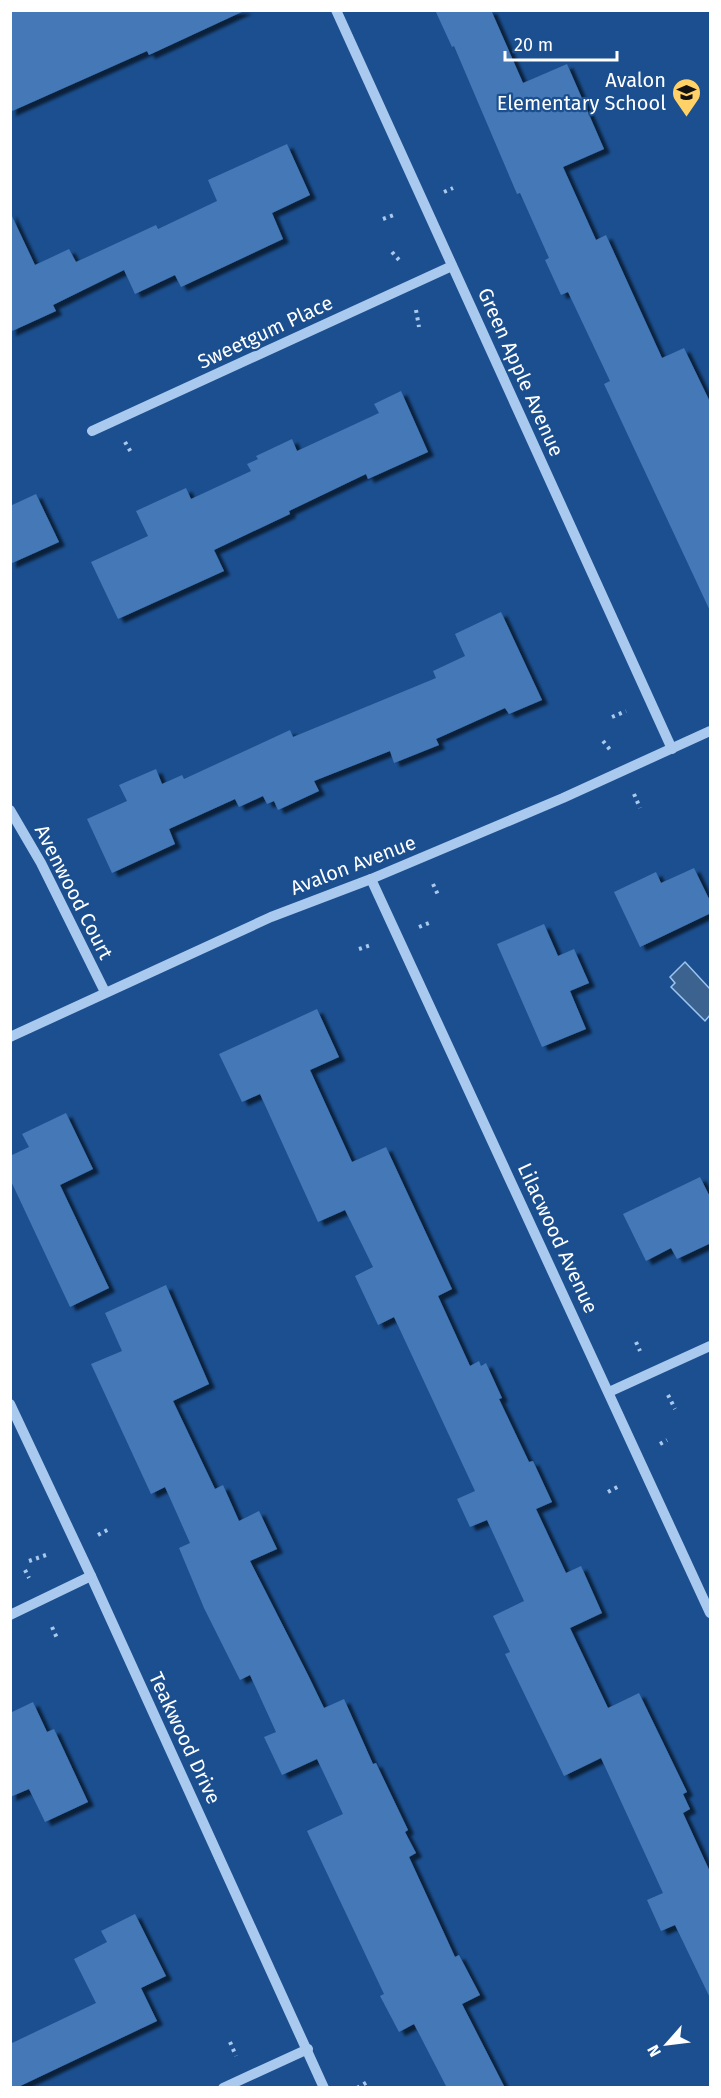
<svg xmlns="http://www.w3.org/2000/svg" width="721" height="2098" font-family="'Fira Sans',sans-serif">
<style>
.water{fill:#3c6290;stroke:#9cc4f0;stroke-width:1.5}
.building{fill:#4478b7;filter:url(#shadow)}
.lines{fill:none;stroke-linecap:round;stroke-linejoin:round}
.path{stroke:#a9c9ee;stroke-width:4;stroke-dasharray:3 4.5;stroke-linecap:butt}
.minor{stroke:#a9c9ee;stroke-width:10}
.labels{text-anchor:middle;stroke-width:4.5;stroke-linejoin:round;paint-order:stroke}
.poi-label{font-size:20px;fill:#fff;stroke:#1b4f8f;text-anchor:end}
.street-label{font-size:20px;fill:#fff;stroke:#1b4f8f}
</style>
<defs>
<filter id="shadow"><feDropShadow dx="6" dy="4" stdDeviation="1.5" flood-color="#0009"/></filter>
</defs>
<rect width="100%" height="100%" fill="#1b4f8f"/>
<!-- water -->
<path class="water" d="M685 962 710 989V1015L705 1021 671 987 675 983 670 977Z"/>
<!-- building -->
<g class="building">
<path d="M10 10H246L149 55 147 51 10 112Z"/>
<path d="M435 10H491L523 83 567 64 604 149 563 167 596 240 606 235 662 358 684 348 711 404V613L604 384 610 381 568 292 561 295 545 260 549 258 520 193 517 194 454 46 452 47Z"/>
<path d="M287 144 310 195 272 213 283 239 181 287 175 275 135 294 124 270 53 305 56 311 10 332V212L35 265 69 249 76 262 156 225 158 229 217 201 208 180Z"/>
<path d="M401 391 428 452 368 479 366 474 289 511 290 514 214 550 224 571 118 619 91 562 148 536 136 511 186 488 191 499 251 471 247 464 258 459 256 456 292 439 297 451 379 413 374 404Z"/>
<path d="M36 494 59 542 10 564V506Z"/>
<path d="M501 612 542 700 509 714 505 708 436 739 439 745 394 763 390 751 314 781 319 791 278 810 274 801 267 804 263 796 239 807 235 799 169 829 175 844 112 873 87 819 127 801 119 785 156 769 162 784 182 775 184 779 290 730 293 737 436 678 433 671 465 656 455 634Z"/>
<path d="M694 868 711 903V913L640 947 614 892 656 872 661 883Z"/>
<path d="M544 924 558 956 574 949 589 983 570 991 586 1029 542 1047 497 944Z"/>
<path d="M317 1009 339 1057 310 1070 352 1162 386 1147 452 1289 438 1296 470 1366 479 1361 481 1366 486 1363 502 1398 499 1399 529 1462 533 1461 552 1502 536 1509 566 1573 581 1566 602 1613 570 1628 608 1708 639 1693 687 1792 683 1794 690 1809 683 1813 711 1874V2000L675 1925 661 1931 647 1900 663 1893 601 1758 564 1776 505 1654 510 1652 493 1616 524 1601 487 1520 470 1527 457 1499 475 1491 394 1317 378 1325 355 1276 373 1267 345 1210 318 1222 260 1094 242 1102 219 1054Z"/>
<path d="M66 1113 93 1169 60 1185 109 1288 70 1307 10 1179V1156L29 1147 22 1134Z"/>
<path d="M700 1177 711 1199V1243L677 1259 671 1248 646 1261 623 1214Z"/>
<path d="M166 1285 209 1384 173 1401 215 1489 223 1485 239 1521 259 1511 277 1549 250 1561 308 1675 324 1708 344 1699 373 1764 376 1763 408 1830 405 1832 416 1853 409 1857 455 1957 459 1955 480 1995 462 2004 505 2088H447L414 2024 399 2032 380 1996 384 1994 307 1831 343 1814 317 1759 282 1775 264 1737 276 1732 250 1675 240 1680 204 1608 179 1548 190 1543 165 1487 151 1494 91 1364 122 1351 105 1313Z"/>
<path d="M33 1702 47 1732 54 1729 88 1802 45 1822 29 1789 10 1797V1713Z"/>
<path d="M135 1914 166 1976 141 1988 157 2021 16 2088H10V2044L96 2003 74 1959 107 1942 101 1931Z"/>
</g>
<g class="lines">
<!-- path -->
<g class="path">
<path d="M444 192 453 188"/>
<path d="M383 219 397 214"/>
<path d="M392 252 399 260"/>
<path d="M416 310 419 327"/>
<path d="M125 442 132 454"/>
<path d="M612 717 626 711"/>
<path d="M603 741 611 751"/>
<path d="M634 794 640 808"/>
<path d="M433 884 439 897"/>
<path d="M419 927 429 923"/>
<path d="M359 949 371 945"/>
<path d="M636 1342 640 1351"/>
<path d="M668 1395 675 1409"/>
<path d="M660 1444 667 1440"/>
<path d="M608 1492 621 1485"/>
<path d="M98 1535 111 1528"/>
<path d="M29 1561 46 1555"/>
<path d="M25 1570 29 1578"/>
<path d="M52 1627 57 1638"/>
<path d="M230 2042 236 2056"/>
<path d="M357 2088 369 2081"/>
</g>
<!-- minor -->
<g class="minor">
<path d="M336 10 672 749"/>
<path d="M92 431 452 266"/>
<path d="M10 810 41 863 105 992"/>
<path d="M371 879 710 1613"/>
<path d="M10 1037 271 917 371 879 563 798 710 731"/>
<path d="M609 1392 710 1346"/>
<path d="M10 1404 91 1576 324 2088"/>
<path d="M10 1615 91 1576"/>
<path d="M223 2088 308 2049"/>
</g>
</g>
<!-- icons -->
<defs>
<symbol id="school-pin" viewBox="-11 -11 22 30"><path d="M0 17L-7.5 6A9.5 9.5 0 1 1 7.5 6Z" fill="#ffd166" stroke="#1b4f8f"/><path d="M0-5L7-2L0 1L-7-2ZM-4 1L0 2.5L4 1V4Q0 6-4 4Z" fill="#111"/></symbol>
</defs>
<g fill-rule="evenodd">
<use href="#school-pin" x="670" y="76" width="33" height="45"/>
</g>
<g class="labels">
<!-- poi labels -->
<g class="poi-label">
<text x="666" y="87">Avalon<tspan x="666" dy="23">Elementary School</tspan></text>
</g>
<!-- street labels -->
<g class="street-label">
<text transform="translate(265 332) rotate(-25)" y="7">Sweetgum Place</text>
<text transform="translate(521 372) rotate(66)" y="7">Green Apple Avenue</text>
<text transform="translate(353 865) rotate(-21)" y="7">Avalon Avenue</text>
<text transform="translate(74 892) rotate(63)" y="7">Avenwood Court</text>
<text transform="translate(558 1238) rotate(65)" y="7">Lilacwood Avenue</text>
<text transform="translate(185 1738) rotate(65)" y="7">Teakwood Drive</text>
</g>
</g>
<!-- border -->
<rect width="721" height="2098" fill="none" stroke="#ffffff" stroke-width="24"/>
<!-- north arrow -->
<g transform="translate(667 2044) rotate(242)" stroke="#1b4f8f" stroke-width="4.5" paint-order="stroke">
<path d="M0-4.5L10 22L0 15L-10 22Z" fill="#ffffff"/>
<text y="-9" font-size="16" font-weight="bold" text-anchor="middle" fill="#ffffff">N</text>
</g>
<!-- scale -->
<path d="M505 51v9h112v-9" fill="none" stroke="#ffffff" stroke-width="3"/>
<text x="514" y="51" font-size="18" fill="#ffffff" stroke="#1b4f8f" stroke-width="4.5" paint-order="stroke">20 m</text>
</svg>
